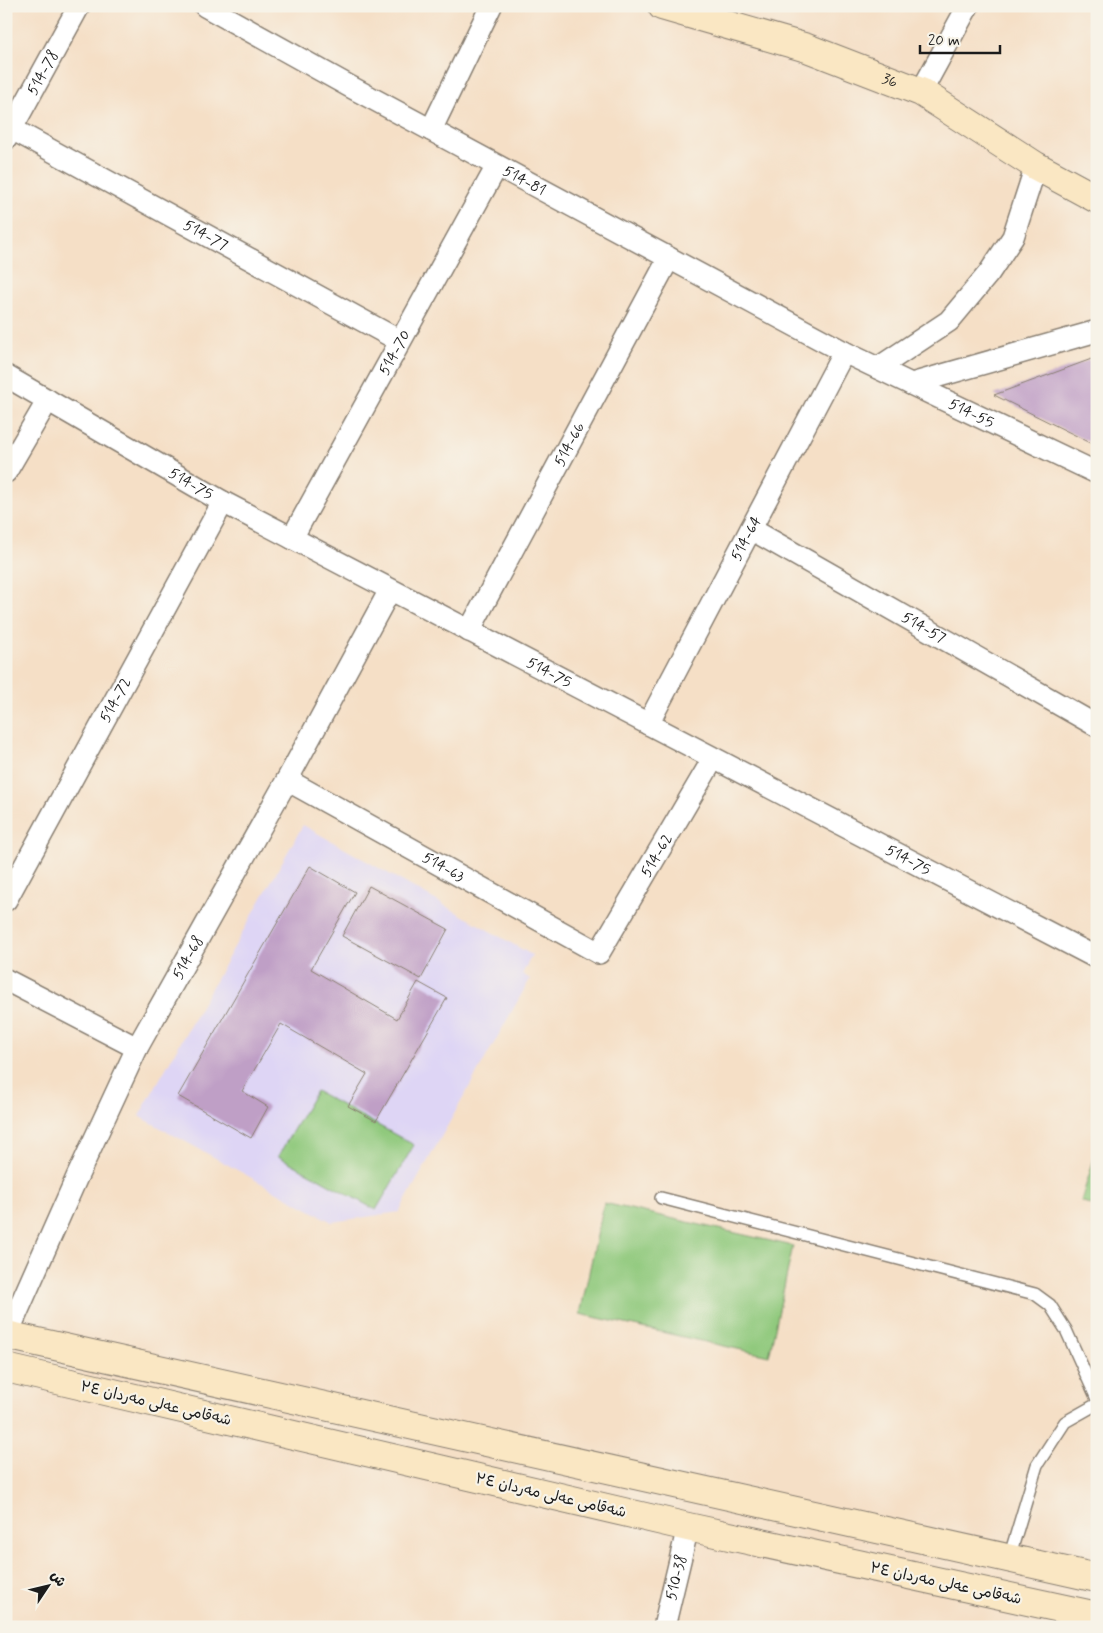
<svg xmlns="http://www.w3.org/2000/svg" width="1103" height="1633" font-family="Mynerve,'Playpen Sans Arabic',sans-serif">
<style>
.built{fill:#ded5f5}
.green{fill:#90c97d;stroke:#56724c}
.building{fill:#bf9fc6}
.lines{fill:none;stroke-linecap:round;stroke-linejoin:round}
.lane-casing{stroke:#887e71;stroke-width:14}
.street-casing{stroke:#887e71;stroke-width:24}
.secondary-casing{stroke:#887e71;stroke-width:30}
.lane{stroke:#fff;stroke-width:11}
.street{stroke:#fff;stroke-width:21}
.secondary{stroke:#fae7c3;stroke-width:28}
.labels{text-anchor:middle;stroke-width:4.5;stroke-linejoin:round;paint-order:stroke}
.street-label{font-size:15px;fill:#1c1c1c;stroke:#f7f3e8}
</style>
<rect width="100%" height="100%" fill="#f7f3e8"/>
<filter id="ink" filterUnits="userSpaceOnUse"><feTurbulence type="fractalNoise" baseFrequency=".02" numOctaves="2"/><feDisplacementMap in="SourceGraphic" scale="10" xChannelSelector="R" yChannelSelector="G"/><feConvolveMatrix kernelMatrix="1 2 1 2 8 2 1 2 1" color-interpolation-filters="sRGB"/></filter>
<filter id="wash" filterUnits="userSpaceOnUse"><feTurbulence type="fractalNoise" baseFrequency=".0096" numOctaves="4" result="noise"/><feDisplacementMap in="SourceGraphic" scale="20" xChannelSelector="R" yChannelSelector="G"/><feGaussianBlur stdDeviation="1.12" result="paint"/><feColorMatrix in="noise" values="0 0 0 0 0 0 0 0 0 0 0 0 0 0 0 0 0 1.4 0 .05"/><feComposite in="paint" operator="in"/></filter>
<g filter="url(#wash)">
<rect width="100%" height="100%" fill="#f5dfc6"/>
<!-- built -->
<path class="built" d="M303 825 532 955 522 974 530 979 399 1212 332 1222 139 1116Z"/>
<!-- green -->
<g class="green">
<path d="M316 1091 414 1145 376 1210 278 1156Z"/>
<path d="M1097 1149V1207L1081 1201Z"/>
<path d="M604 1203 793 1246 769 1356 580 1314Z"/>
</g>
<g id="blocks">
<!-- building -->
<g class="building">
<path d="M1097 357V446L994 395Z"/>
<path d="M310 866 355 892 311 969 397 1019 418 982 447 998 376 1121 348 1106 367 1074 281 1024 242 1091 268 1107 251 1138 178 1096Z"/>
<path d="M369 886 448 929 421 979 342 936Z"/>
</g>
</g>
</g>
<g filter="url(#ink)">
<use href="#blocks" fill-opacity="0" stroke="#887e71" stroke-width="1"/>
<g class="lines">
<defs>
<g id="lane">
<path d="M661 1198 1035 1294 1050 1305 1066 1330 1097 1399"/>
<path d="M1009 1558 1037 1465 1065 1422 1097 1404"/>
</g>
<g id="street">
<path id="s1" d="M205 6 349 86 844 352 1097 473"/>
<path d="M921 92 968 6"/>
<path id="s2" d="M12 129 400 341"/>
<path d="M431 130 491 6"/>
<path id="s3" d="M6 139 79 6"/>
<path d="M878 368 949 321 989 273 1013 237 1036 166"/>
<path id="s4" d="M6 376 223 502 1097 958"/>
<path d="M911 384 1097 331"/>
<path d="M6 472 48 400"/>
<path id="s5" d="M751 529 1097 726"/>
<path id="s6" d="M292 538 497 166"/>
<path id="s7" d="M469 631 669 258"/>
<path id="s8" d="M648 724 844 352"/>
<path id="s9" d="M287 780 599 953 713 759"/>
<path id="s10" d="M6 900 223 502"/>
<path d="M6 980 137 1048"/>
<path id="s11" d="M7 1335 77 1177 137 1048 287 780 390 590"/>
<path id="s12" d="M664 1627 688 1527"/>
</g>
<g id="secondary">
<path id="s13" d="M662 6 807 48 921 92 1036 166 1097 199"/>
<path d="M6 1335 1097 1578"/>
<path d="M6 1368 688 1527 1097 1616"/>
</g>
</defs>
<!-- lane casing -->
<use href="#lane" class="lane-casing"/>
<!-- street casing -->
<use href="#street" class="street-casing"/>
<!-- secondary casing -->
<use href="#secondary" class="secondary-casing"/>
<!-- lane -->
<use href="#lane" class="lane"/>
<!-- street -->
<use href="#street" class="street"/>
<!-- secondary -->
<use href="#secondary" class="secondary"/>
</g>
</g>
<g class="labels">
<!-- street labels -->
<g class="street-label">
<text dy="5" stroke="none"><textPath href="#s3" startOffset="76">514-78</textPath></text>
<text dy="5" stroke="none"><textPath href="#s13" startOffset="240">36</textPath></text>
<text dy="5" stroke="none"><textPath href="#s1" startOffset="364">514-81</textPath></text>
<text dy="5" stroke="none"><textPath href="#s2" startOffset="221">514-77</textPath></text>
<text dy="5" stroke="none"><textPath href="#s6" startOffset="212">514-70</textPath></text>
<text dy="5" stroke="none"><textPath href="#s1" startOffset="868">514-55</textPath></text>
<text dy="5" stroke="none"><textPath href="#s7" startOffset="212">514-66</textPath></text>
<text dy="5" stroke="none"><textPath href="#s4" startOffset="214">514-75</textPath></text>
<text dy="5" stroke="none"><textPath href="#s8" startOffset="210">514-64</textPath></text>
<text dy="5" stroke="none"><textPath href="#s5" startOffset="199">514-57</textPath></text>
<text dy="5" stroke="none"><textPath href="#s4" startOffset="619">514-75</textPath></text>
<text dy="5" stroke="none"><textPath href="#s10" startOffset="228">514-72</textPath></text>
<text dy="5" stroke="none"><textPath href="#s9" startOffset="470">514-62</textPath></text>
<text dy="5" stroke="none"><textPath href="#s4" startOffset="1024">514-75</textPath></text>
<text dy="5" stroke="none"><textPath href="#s9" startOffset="179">514-63</textPath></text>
<text dy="5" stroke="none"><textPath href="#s11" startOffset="419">514-68</textPath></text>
<text transform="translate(156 1403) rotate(13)" y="5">شەقامی عەلی مەردان ٣٤</text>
<text transform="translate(551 1495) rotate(13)" y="5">شەقامی عەلی مەردان ٣٤</text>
<text dy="5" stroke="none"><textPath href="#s12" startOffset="51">510-38</textPath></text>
<text transform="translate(946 1583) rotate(12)" y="5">شەقامی عەلی مەردان ٣٤</text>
</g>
</g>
<!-- margin -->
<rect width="1103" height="1633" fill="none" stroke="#f7f3e8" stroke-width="25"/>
<!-- north arrow -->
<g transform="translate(48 1586) rotate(55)" stroke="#f7f3e8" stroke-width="4" paint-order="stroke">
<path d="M0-4L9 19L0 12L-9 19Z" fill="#1c1c1c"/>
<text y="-8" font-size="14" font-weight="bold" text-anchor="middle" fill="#1c1c1c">ش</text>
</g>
<!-- scale -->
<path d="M920 45v8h80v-8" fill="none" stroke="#1c1c1c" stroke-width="2.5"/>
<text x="928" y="45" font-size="15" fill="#1c1c1c" stroke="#f7f3e8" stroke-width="4" paint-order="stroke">20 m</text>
</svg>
